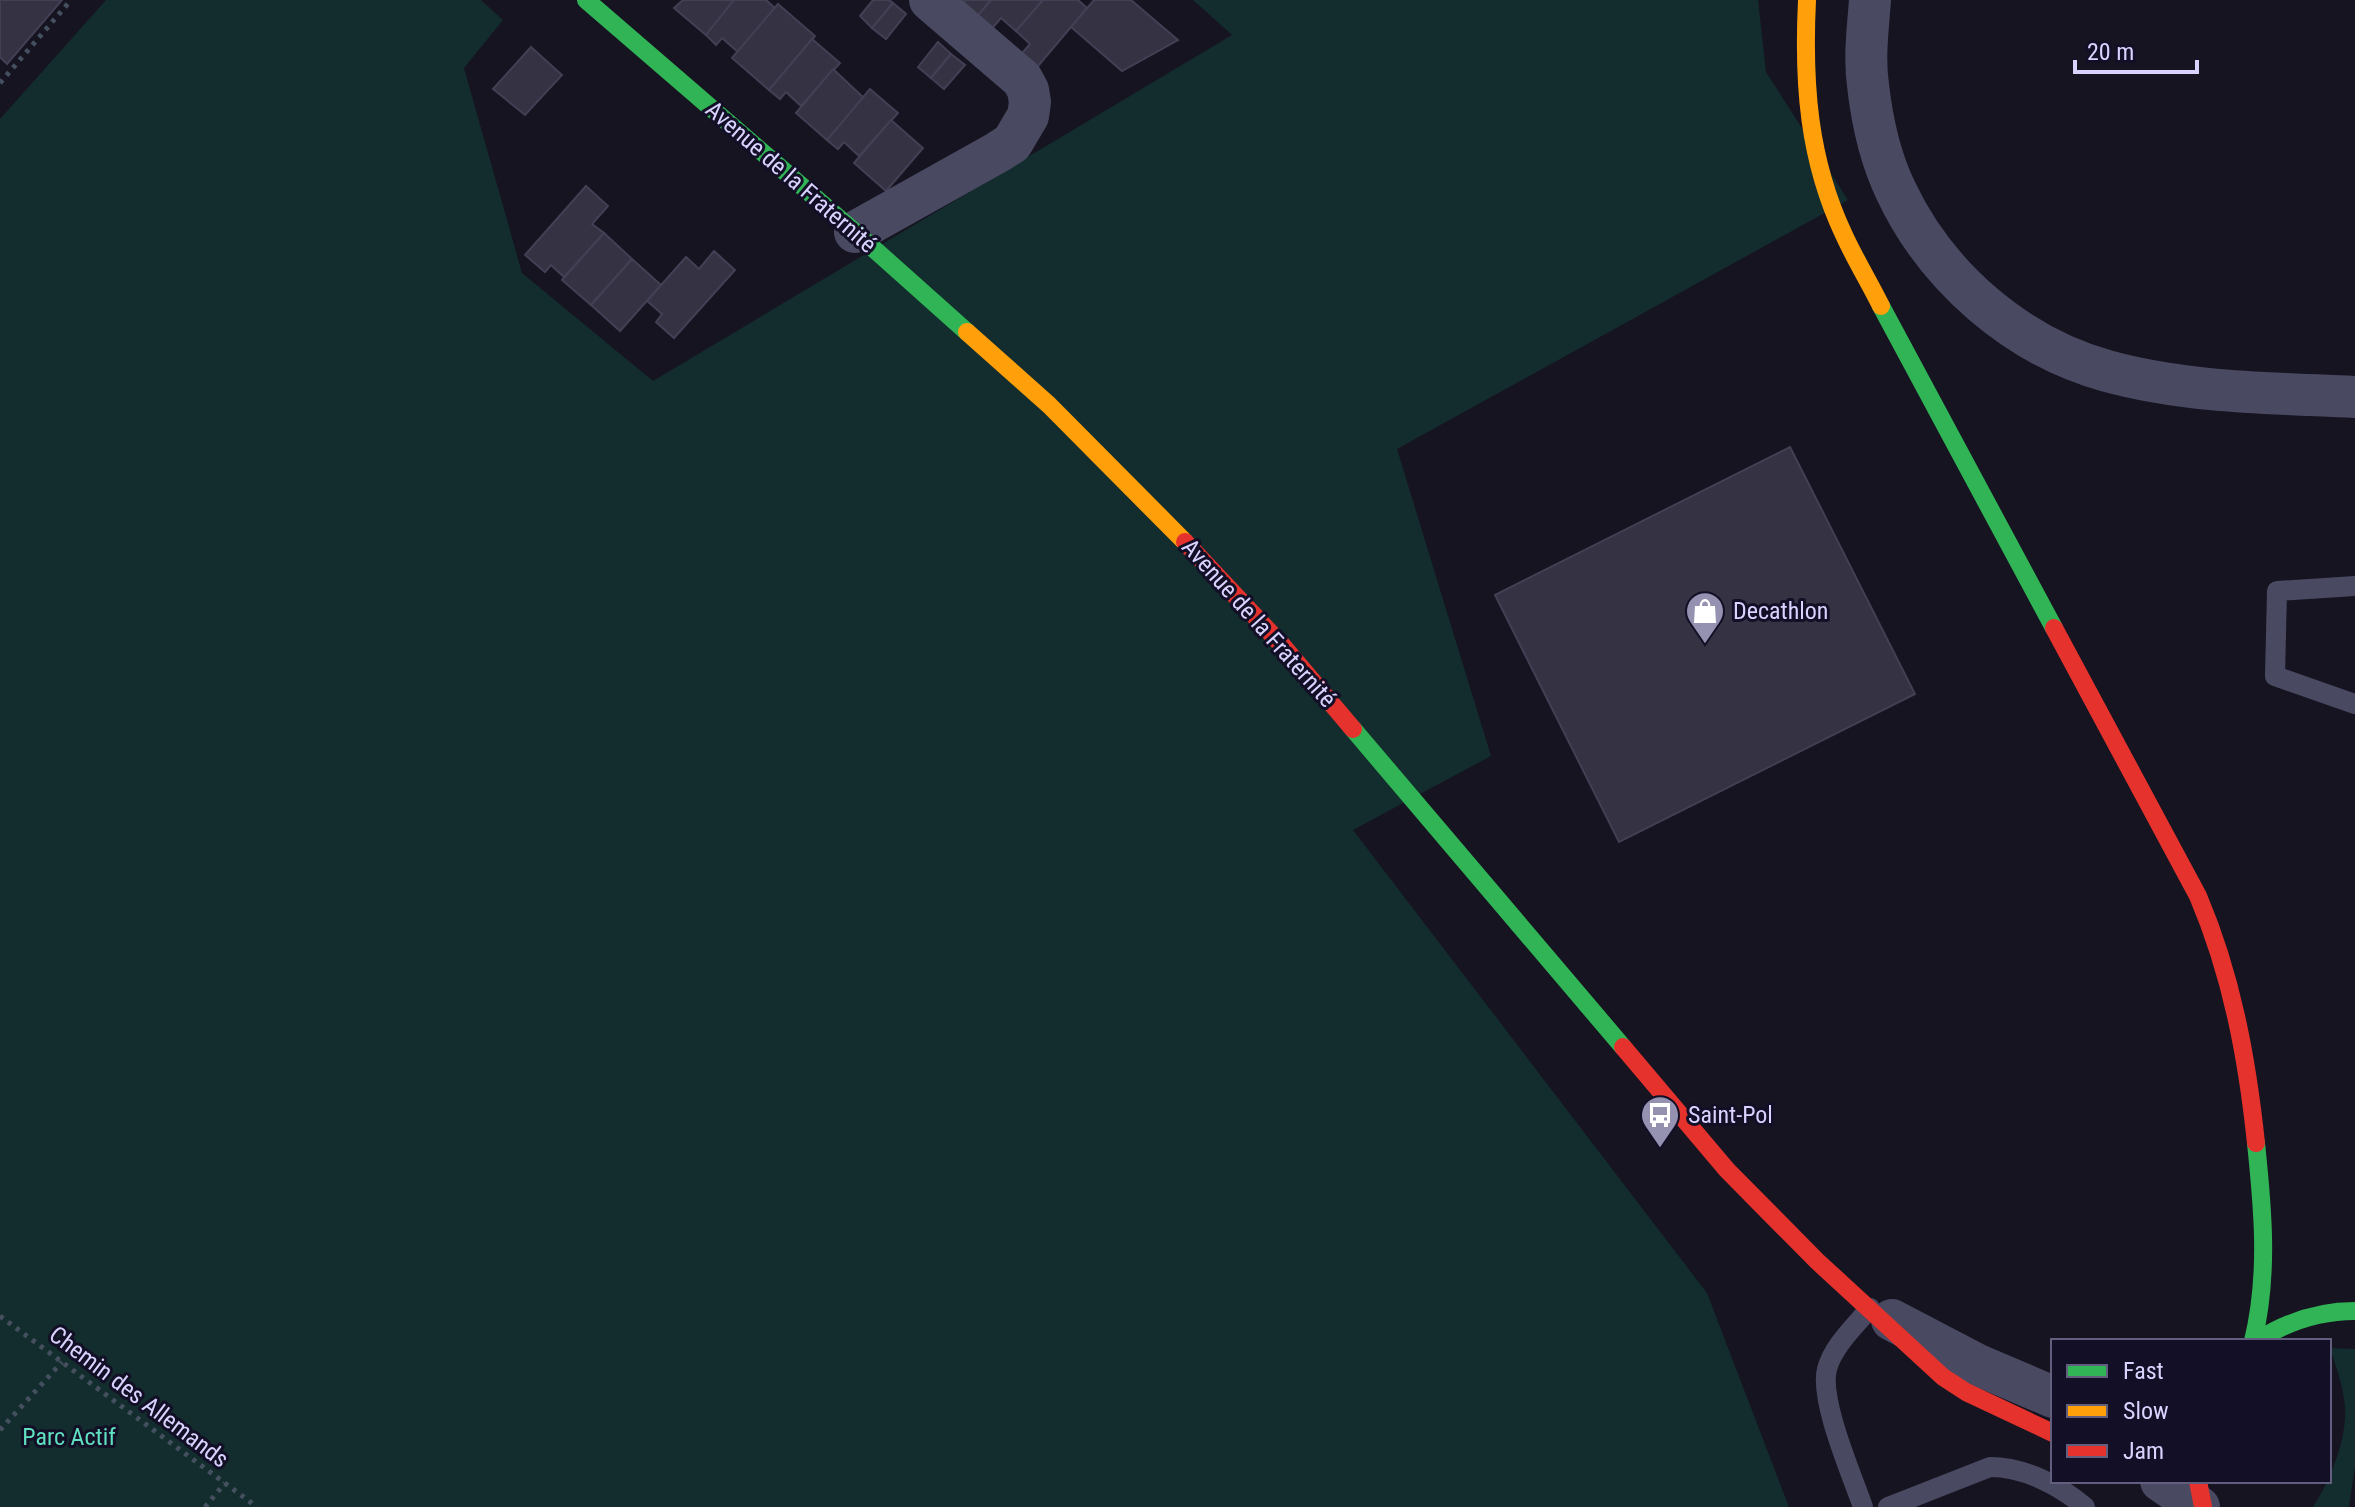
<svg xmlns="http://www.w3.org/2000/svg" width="2355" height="1507" font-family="'Roboto Condensed',sans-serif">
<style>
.green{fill:#132c2d}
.building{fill:#343243;stroke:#433f54;stroke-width:2}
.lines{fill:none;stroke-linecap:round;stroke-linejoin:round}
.path{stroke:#44505f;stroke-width:5;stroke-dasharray:4 6;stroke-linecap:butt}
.lane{stroke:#4a4962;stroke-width:20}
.street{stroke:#4a4962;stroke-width:42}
.fast{stroke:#30b455;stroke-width:18}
.slow{stroke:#ff9f0a;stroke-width:18}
.jam{stroke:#e5322d;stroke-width:18}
.labels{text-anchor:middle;stroke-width:6;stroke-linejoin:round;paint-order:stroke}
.street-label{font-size:24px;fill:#d9d4ff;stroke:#130f26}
.poi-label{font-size:24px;fill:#d9d4ff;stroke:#130f26;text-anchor:start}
.park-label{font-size:24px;fill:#5fe0c0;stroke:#130f26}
</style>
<rect width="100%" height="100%" fill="#161421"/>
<!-- green -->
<g class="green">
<path d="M106 0H481L503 20 464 68 522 273 653 381 1232 35 1193 0H1758L1766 72 1848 200 1397 449 1491 756 1353 830 1707 1293 1789 1507H0V119Z"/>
<path d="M2330 1348 2355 1349V1466L2349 1507H2313C2329 1483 2347 1440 2345 1408 2344 1388 2336 1367 2330 1348Z"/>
</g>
<!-- building -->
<g class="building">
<path d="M0 0H62L7 64 0 57Z"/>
<path d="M683 0H734L706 35 674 8Z"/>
<path d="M734 0H766L775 8 738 52 722 38 716 45 706 35Z"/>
<path d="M873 0H889L893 3 872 28 860 16Z"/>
<path d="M965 0H991L974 20 959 7Z"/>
<path d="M991 0H1043L1016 31 1001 18 988 33 974 20Z"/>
<path d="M1043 0H1078L1087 8 1033 72 1018 58 1030 44 1016 31Z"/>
<path d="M1094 0H1131L1178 40 1122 71 1071 27Z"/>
<path d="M893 3 906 14 886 39 872 28Z"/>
<path d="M778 4 815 36 769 90 732 58Z"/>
<path d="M812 39 840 63 801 106 786 92 780 99 769 90Z"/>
<path d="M938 42 951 54 931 78 918 67Z"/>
<path d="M531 47 562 75 525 115 493 89Z"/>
<path d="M951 54 965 65 944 89 931 78Z"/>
<path d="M833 69 864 98 827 140 796 113Z"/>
<path d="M870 89 898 113 859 156 844 142 838 149 827 140Z"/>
<path d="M891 120 923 148 886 191 854 163Z"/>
<path d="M586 186 608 206 592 224 604 233 564 277 551 265 545 272 525 255Z"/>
<path d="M604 233 632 259 591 305 562 280Z"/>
<path d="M714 251 735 270 674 338 656 322 662 314 647 301 686 257 699 269Z"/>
<path d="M632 259 661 285 620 331 591 305Z"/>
<path d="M1790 447 1915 694 1619 842 1495 595Z"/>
</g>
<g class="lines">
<!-- path -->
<g class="path">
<path d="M0 83 71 0"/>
<path d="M0 1316 257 1507"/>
<path d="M0 1430 62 1362"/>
<path d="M205 1507 225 1483"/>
</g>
<!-- lane -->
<g class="lane">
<path d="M2355 586 2277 591 2275 676 2355 704"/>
<path d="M1863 1507C1852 1475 1819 1400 1827 1369 1833 1346 1855 1326 1870 1308"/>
<path d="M1888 1507 1990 1467C2024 1467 2059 1485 2085 1507"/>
</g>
<!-- street -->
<g class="street">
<path d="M1870 0C1868 28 1864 57 1868 85 1872 121 1880 158 1896 191 1936 276 2016 346 2107 371 2187 393 2272 393 2355 397"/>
<path d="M855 232 998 152 1012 143 1028 116 1030 102 1028 90 1022 79 930 0"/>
<path d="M1892 1320 1978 1365 2053 1397"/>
<path d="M2161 1481 2199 1507"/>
</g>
<!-- fast -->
<g class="fast">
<path d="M586 0 855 232 967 332"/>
<path d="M1881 306 2054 628"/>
<path d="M1353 729 1623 1047"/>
<path d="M2253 1341C2269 1275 2263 1210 2256 1143"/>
<path d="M2257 1341C2288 1321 2319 1311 2355 1311"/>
</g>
<!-- slow -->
<g class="slow">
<path d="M1807 0C1803 83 1808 159 1844 235 1855 259 1869 282 1881 306"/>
<path d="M967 332 1049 405 1185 542"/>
</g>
<!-- jam -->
<g class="jam">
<path d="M1185 542 1282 645 1353 729"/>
<path d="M2054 628 2198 896C2232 976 2247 1058 2256 1143"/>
<path d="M1623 1047 1727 1170 1817 1261 1943 1377 1966 1392 2053 1433"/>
<path d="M2198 1481 2203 1507"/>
</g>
</g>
<!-- icons -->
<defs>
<symbol id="shop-pin" viewBox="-11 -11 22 30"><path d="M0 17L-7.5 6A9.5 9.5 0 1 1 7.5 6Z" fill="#9591b1" stroke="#130f26"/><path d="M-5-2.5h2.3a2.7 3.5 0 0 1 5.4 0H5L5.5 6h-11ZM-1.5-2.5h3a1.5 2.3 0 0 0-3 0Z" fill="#fff"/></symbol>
<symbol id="bus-pin" viewBox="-11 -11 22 30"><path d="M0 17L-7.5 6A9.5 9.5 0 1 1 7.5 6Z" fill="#9591b1" stroke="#130f26"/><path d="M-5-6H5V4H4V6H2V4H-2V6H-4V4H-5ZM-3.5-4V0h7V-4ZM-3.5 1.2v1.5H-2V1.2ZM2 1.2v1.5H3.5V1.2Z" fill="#fff"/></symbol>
</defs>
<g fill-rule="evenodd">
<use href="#shop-pin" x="1683" y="589" width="44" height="60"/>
<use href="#bus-pin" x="1638" y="1093" width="44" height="60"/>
</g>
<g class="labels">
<!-- street labels -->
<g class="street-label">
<text transform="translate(791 177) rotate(41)" y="8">Avenue de la Fraternité</text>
<text transform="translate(1259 623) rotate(48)" y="8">Avenue de la Fraternité</text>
<text transform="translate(139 1397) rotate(37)" y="8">Chemin des Allemands</text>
</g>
<!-- poi labels -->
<g class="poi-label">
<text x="1733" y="619">Decathlon</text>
<text x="1688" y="1123">Saint-Pol</text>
</g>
<!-- park labels -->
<g class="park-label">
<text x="69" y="1445">Parc Actif</text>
</g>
</g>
<!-- legend -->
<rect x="2051" y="1339" width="280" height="144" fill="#130f26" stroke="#625e7d" stroke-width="2"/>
<rect x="2067" y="1365" width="40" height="12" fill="#30b455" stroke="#625e7d" stroke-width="2"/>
<text x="2123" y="1379" font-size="24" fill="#d9d4ff">Fast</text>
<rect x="2067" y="1405" width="40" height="12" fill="#ff9f0a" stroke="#625e7d" stroke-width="2"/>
<text x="2123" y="1419" font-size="24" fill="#d9d4ff">Slow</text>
<rect x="2067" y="1445" width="40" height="12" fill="#e5322d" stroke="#625e7d" stroke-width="2"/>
<text x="2123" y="1459" font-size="24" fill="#d9d4ff">Jam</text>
<!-- scale -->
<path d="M2075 60v12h122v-12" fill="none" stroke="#d9d4ff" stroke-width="4"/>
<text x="2087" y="60" font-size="24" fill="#d9d4ff" stroke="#130f26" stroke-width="6" paint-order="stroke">20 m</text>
</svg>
